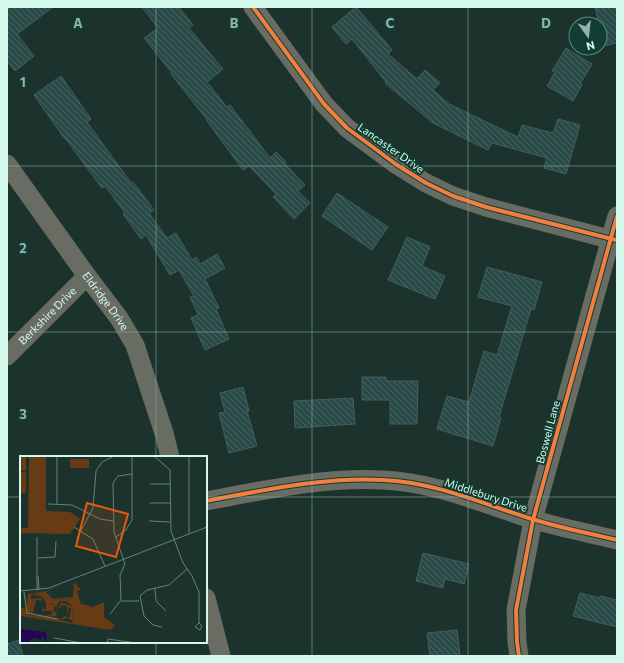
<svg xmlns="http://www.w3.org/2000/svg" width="624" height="663" font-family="Commissioner,sans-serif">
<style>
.building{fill:url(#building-back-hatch);stroke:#435e5c}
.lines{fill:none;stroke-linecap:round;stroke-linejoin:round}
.minor{stroke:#686c63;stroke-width:19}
.cycleway-casing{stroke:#123d32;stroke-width:6}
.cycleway{stroke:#f27e40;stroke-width:4}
.grid{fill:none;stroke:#93b4aa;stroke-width:1;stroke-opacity:0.55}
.labels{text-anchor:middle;stroke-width:4;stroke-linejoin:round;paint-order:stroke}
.street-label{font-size:11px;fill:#d3f9ed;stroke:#123d32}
.inset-road{fill:none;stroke:#65827a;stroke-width:1}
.view{fill:#e8590c;fill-opacity:0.15;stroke:#e8590c;stroke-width:2}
.inset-edge{fill:none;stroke:#d3f9ed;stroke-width:2}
.grid-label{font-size:13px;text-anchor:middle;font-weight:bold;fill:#93b4aa;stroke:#123d32;stroke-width:4;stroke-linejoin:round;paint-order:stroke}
</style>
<defs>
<pattern id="building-back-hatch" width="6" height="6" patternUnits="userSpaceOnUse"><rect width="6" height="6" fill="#294a47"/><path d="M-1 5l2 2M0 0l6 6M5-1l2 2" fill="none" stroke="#476562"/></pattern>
</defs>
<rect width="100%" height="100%" fill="#1c332d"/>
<!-- building -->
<g class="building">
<path d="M7 7H53L17 34 34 56 15 71 7 61Z"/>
<path d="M142 7H179L193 25 189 28 223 69 207 82 227 107 230 105 270 158 276 152 286 162 285 164 305 185 298 191 310 203 294 219 273 197 276 194 249 166 243 170 207 121H208L171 74 172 73 144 38 158 28Z"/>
<path d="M356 7 392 50 388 54 417 79 425 70 440 83 433 90 449 104 518 137 522 125 553 133 558 119 580 125 566 174 544 168 547 158 492 143 488 150 433 123 385 83 386 82 352 39 346 44 332 27Z"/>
<path d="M595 7H617V43L600 47V24H599Z"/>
<path d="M566 48 592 64 580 84 582 85 573 101 547 86 555 72 552 71Z"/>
<path d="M61 76 91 119 87 122 131 183 133 182 154 210 149 213 167 238 176 233 192 260 196 257 200 264 217 254 225 268 205 279 219 308 216 309 229 339 205 350 191 318 198 315 190 297 194 296 179 270 170 275 146 235 141 239 123 214 125 213 105 186 102 188 65 138H64L34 95Z"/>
<path d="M337 193 388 227 372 250 322 216Z"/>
<path d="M407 237 430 247 422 266 445 276 435 299 388 280Z"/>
<path d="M487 267 542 282 534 310 531 309 499 417 501 418 493 446 437 429 447 396 469 402 484 351 497 355 512 306 478 297Z"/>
<path d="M362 377H386V381H418L417 424H390V400H362Z"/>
<path d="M243 387 249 411H247L257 446 229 453 219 413 225 412 220 393Z"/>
<path d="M353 398 355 424 295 428 294 401Z"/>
<path d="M423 553 469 564 464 584 445 579 443 588 416 581Z"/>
<path d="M580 593 600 598V596L617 600V627L573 616Z"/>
<path d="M457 630 460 656H430L427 633Z"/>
<path d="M19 640 23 656H7V644Z"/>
</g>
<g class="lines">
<!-- minor -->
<g class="minor">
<path d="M253 7 324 104 347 128 397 165 426 183 453 196 486 207 617 241"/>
<path id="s1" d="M7 164 87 276 119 318 135 345 164 433 170 457"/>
<path id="s2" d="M7 356 87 276"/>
<path d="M206 501C265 490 323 477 383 480 435 482 483 504 532 519 560 528 589 533 617 540"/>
<path d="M206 598 221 656"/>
<path d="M519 656 517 642 516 610 533 520 617 216"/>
</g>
<defs>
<g id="cycleway">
<path d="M253 7 324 104 347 128 397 165 426 183 453 196 486 207 616 240"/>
<path d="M206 501C265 490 323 477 383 480 435 482 483 504 532 519 560 528 589 533 617 540"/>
<path d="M519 656 517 642 516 610 533 520 617 216"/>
</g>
</defs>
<!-- cycleway casing -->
<use href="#cycleway" class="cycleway-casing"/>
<!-- cycleway -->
<use href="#cycleway" class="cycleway"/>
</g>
<!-- grid -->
<path class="grid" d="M156 7V457M312 7V656M468 7V656M7 166H617M7 332H617M7 497H21M206 497H617M156 642V656"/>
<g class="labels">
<!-- street labels -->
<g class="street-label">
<text transform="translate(391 148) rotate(35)" y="4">Lancaster Drive</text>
<text dy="4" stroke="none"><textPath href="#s1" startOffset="169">Eldridge Drive</textPath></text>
<text dy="4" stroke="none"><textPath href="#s2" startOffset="57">Berkshire Drive</textPath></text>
<text transform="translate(548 432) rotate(-75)" y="4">Boswell Lane</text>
<text transform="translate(486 495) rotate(18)" y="4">Middlebury Drive</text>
</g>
</g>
<!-- overview -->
<g transform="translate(20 456)">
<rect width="187" height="187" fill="#1c332d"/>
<path d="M39 130H40L26 136 12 138 11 143 21 142 23 151 22 145 16 144 13 157 17 158 9 157 6 155 8 138 27 135ZM39 145 53 151 52 164 45 162 44 163H40L45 160 49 163 51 152H49L47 159V150L43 149 37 154 41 147ZM26 146 34 149V156H37L36 159 38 161 19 158 32 159V155H22V152L26 154Z" fill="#673b13"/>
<path d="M9 0H26V55L50 56 60 63 50 78 0 77V72H8ZM54 126 61 134 57 135 61 148 73 151 84 146V161L95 169 91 174 0 160V152H4L9 159 28 160 52 167 53 151 46 145H39L36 152 32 147 27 148 21 140 12 139 25 135 33 143 53 141Z" fill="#673b13"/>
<path d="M0 0H6V15L0 14ZM50 3H69V12H50ZM0 16H6V37H0Z" fill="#673b13"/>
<path d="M1 173 26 176 27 187 22 180 21 184 15 182 9 184 10 187H0Z" fill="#270555"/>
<path class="inset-road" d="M37 0V48M134 0 150 14 151 75 163 107 172 120 179 136V167L175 171 180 174 182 170 179 167M130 28H150M0 45V67M130 47H150M28 48 52 49 80 63 93 65M129 65 150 66M54 71 73 83 85 110M169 77V0M96 81 106 74 112 64V0M57 82 73 52 76 15 82 6 94 0M18 102 35 101 36 85M18 120 19 134M135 133 136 145 146 155M0 135 29 132 187 71M17 135V81M4 136 7 157 38 163M101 145H119M90 158 101 144 100 119 105 108 94 76 93 27 98 20 112 18M142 171 133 169 124 160 120 140 127 134 149 129 167 113M34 182 62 187M87 187 88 183 116 187"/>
<path class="view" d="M67 47 108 58 96 101 56 90Z"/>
<rect width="187" height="187" class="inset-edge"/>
</g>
<g class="grid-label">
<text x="78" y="28">A</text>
<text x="234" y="28">B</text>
<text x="390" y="28">C</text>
<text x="546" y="28">D</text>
<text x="23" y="87">1</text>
<text x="23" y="253">2</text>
<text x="23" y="419">3</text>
</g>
<!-- border -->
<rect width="624" height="663" fill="none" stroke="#d3f9ed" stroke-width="16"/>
<!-- north arrow -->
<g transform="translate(588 36) rotate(165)"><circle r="19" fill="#123d32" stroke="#5f887d"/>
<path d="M0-3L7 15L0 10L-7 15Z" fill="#93b4aa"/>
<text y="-6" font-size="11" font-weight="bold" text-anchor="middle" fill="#d3f9ed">N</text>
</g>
</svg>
